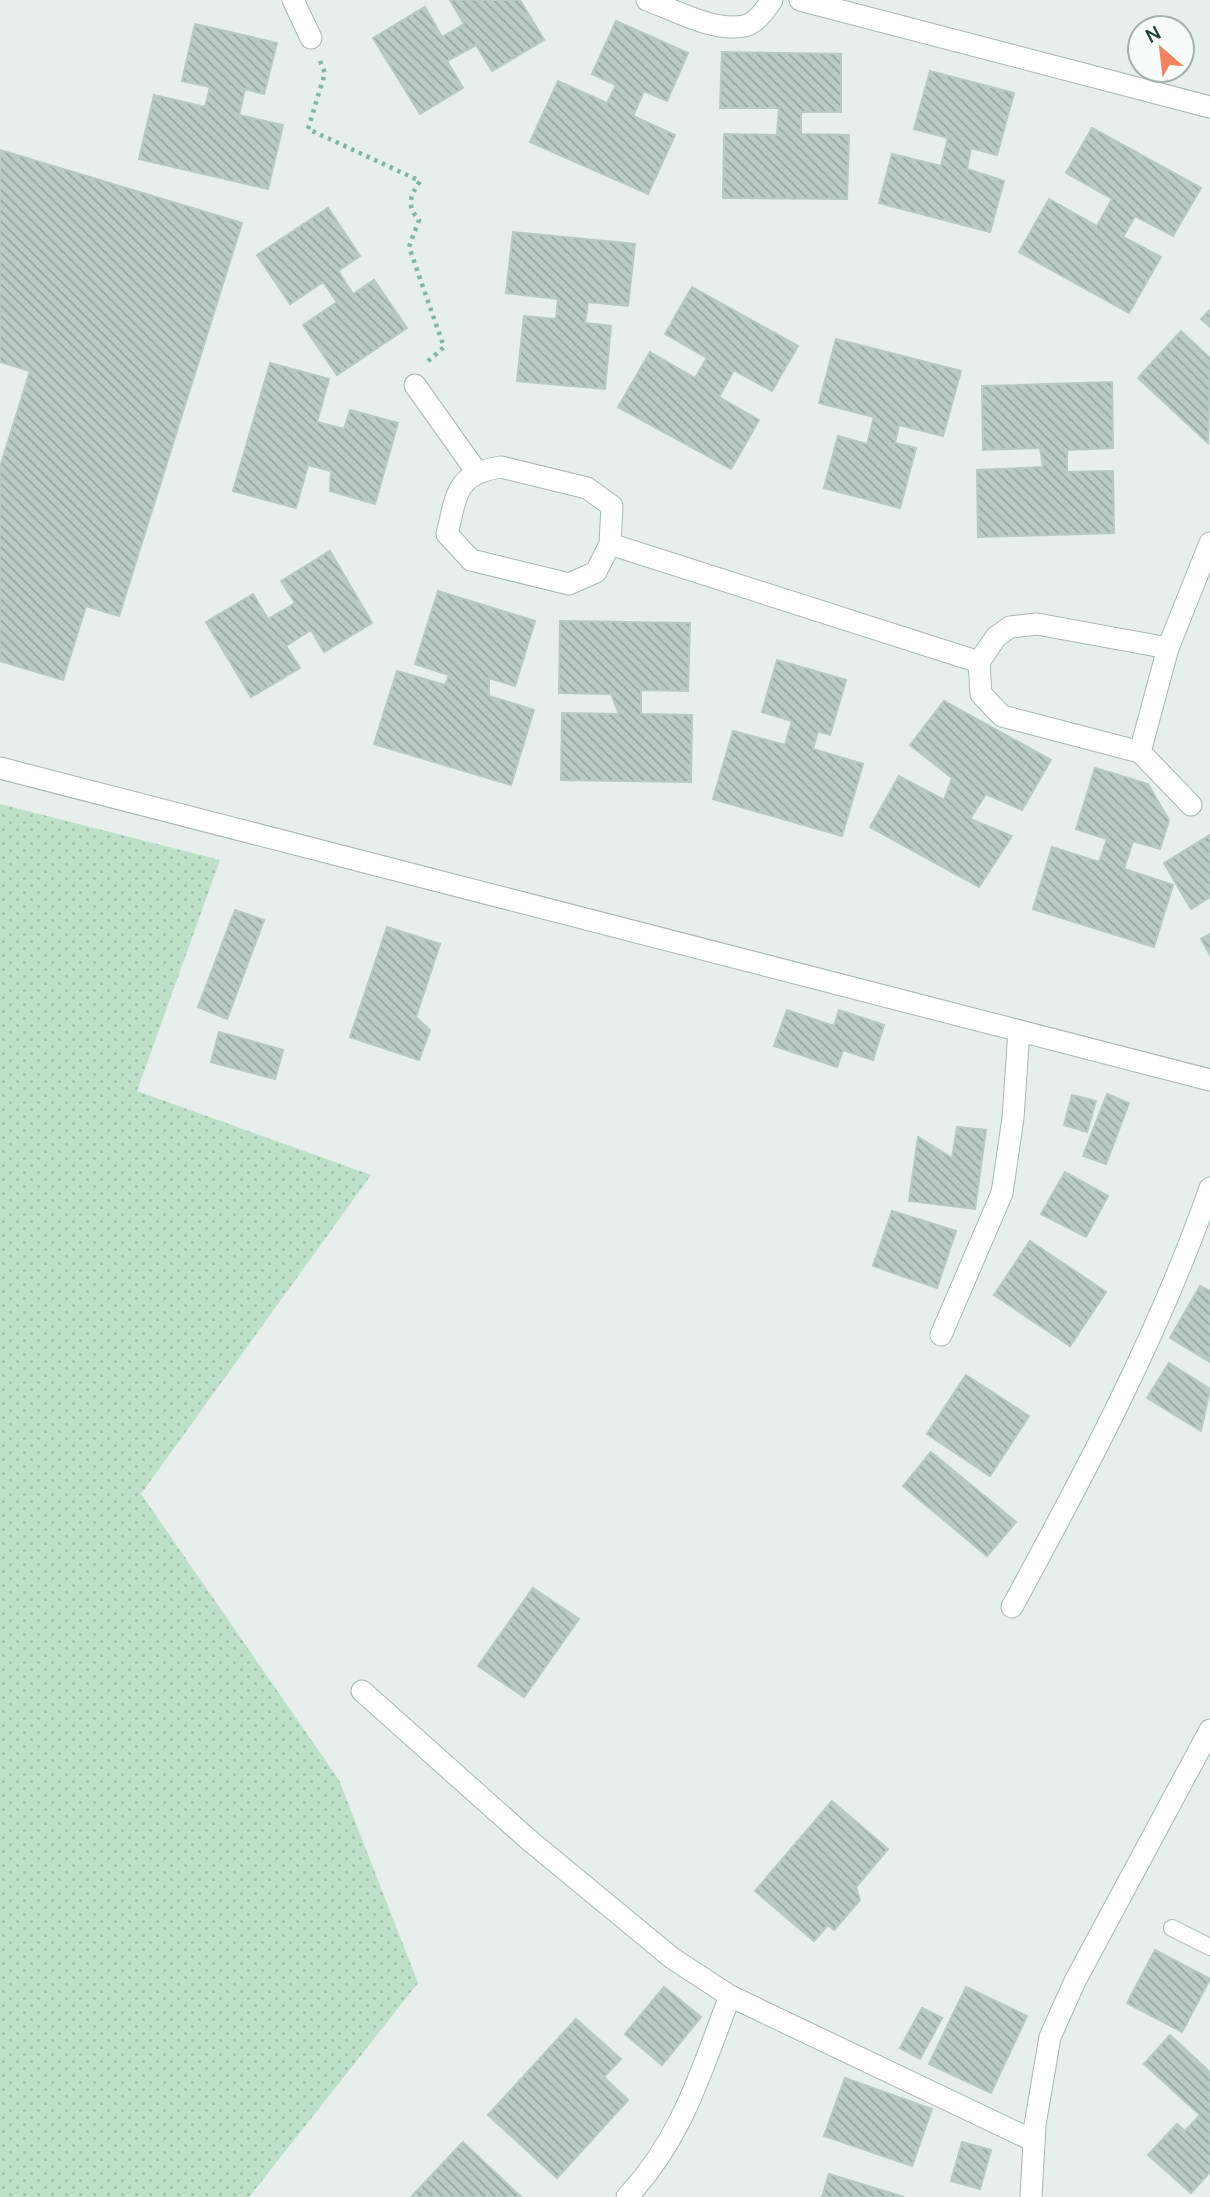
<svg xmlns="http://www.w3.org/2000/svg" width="1210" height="2197" font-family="Manrope,sans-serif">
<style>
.grass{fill:url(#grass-dots)}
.building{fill:url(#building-back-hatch);stroke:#b8c9c2;stroke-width:2}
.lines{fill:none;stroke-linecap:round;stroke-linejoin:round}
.service-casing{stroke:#a8b8b2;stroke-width:18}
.minor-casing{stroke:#a8b8b2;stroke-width:23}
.path{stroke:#86b3a5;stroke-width:4.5;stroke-dasharray:3.5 5;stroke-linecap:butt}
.service{stroke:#fff;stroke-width:16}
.minor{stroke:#fff;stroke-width:21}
</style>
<defs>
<pattern id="grass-dots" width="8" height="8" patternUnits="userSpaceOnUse" patternTransform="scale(1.75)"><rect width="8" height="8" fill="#bfe0c8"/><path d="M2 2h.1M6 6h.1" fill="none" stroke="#a4c1ad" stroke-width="1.8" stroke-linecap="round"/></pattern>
<pattern id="building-back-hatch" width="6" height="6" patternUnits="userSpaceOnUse" patternTransform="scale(1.75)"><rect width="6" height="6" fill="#bbcac4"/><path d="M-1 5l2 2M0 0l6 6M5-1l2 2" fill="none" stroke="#98a6a0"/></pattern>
</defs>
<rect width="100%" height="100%" fill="#e6efeb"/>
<!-- grass -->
<path class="grass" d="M0 804 220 860 137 1091 371 1175 141 1494 339 1780 418 1983 249 2197H0Z"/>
<!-- building -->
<g class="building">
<path d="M450 0H520L544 40 492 71 476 45 447 61 463 88 420 114 373 38 425 7 442 37 464 24Z"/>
<path d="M616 21 688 53 667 101 644 91 633 116 675 135 648 194 530 142 558 81 607 103 616 85 592 74Z"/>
<path d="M195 24 277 43 264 94 245 89 239 115 283 125 268 189 139 159 154 95 205 107 210 87 182 81Z"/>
<path d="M722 52 841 54V112H801V134L849 135 847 199 723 198 724 134 777 135 779 108H720Z"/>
<path d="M930 71 1014 93 997 155 971 148 967 169 1004 181 990 232 879 203 892 154 941 166 948 138 914 129Z"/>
<path d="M1092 128 1201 188 1173 236 1135 216 1123 237 1161 257 1129 313 1019 252 1049 199 1097 226 1112 199 1066 173Z"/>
<path d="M0 150 242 223 119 616 86 606 63 680 0 661V467L30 371 0 362Z"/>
<path d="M328 208 360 256 338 271 353 294 374 280 407 328 337 375 303 325 337 302 323 282 290 304 257 255Z"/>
<path d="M513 232 635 244 628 306 588 302 585 323 611 326 605 389 517 381 524 316 556 319 558 299 506 293Z"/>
<path d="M692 287 798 346 772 391 734 370 719 397 759 420 731 469 618 407 650 352 695 378 707 358 665 334Z"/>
<path d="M1210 310V327L1201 319Z"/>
<path d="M1181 331 1210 358 1208 443 1138 378Z"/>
<path d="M836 339 961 371 943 436 899 425 895 443 916 448 900 508 824 488 838 436 867 444 874 417 819 403Z"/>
<path d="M270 363 329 379 317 422 344 429 350 410 398 423 375 504 330 491 331 471 308 465 296 508 233 491Z"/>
<path d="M1112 382 1113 448 1067 450V472L1113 471 1114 533 978 537 977 470 1043 467 1040 448 983 450 982 386Z"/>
<path d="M330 551 372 623 324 652 311 630 286 646 300 668 251 697 206 622 253 594 268 619 295 603 281 581Z"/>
<path d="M438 591 535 621 515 686 489 678V696L534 710 511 785 374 744 397 671 445 685 449 675 415 664Z"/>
<path d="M560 621 690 623 688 691 641 690V714L692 715 691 782 561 780 562 713 619 714 611 694 559 693Z"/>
<path d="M777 660 846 680 830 735 818 731 813 749 863 764 842 836 713 799 733 731 785 745 792 721 762 712Z"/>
<path d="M944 701 1051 760 1022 810 986 794 970 819 1012 836 979 887 870 827 899 776 944 800 952 778 910 745Z"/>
<path d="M1095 768 1148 784 1169 820 1160 849 1133 841 1124 869 1173 885 1154 947 1033 909 1052 847 1099 862 1107 839 1076 829Z"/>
<path d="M1210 835V897L1191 909 1164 863Z"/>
<path d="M235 910 264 920 227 1019 198 1007Z"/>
<path d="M387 927 440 944 416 1017 430 1030 419 1060 350 1037Z"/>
<path d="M1210 934V955L1201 939Z"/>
<path d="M787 1010 834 1026 839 1010 884 1025 873 1060 843 1050 837 1067 774 1046Z"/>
<path d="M219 1032 283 1050 275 1079 211 1062Z"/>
<path d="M1107 1094 1129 1103 1106 1164 1083 1156Z"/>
<path d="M1072 1095 1096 1101 1087 1132 1064 1125Z"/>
<path d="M957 1127 986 1130 975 1209 909 1201 918 1137 952 1158Z"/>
<path d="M1065 1172 1108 1196 1086 1237 1041 1214Z"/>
<path d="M892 1211 956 1231 937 1288 873 1266Z"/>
<path d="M1030 1241 1106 1292 1070 1346 994 1295Z"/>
<path d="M1200 1286 1210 1291V1362L1170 1338Z"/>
<path d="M1169 1363 1210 1389 1201 1431 1147 1398Z"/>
<path d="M966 1375 1029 1416 990 1476 927 1434Z"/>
<path d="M931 1452 1016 1522 987 1556 903 1486Z"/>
<path d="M533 1588 579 1619 524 1697 478 1666Z"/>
<path d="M832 1801 888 1849 856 1887 860 1900 834 1930 828 1925 814 1941 755 1891Z"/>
<path d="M1155 1950 1210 1979 1182 2032 1127 2003Z"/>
<path d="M664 1987 701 2017 662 2065 625 2034Z"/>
<path d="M966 1987 1027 2016 991 2093 929 2064Z"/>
<path d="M922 2008 942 2018 920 2059 900 2048Z"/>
<path d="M576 2019 621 2059 604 2077 628 2100 557 2178 488 2115Z"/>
<path d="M1170 2035 1210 2072V2172L1191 2193 1148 2155 1177 2124 1185 2131 1200 2115 1144 2064Z"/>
<path d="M845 2078 932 2109 912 2166 824 2136Z"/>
<path d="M463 2142 521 2197H411Z"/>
<path d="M962 2142 991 2150 980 2189 951 2181Z"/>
<path d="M829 2174 904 2197H822Z"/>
</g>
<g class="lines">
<defs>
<path id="service" d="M1172 1928 1210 1947"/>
<g id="minor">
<path d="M293 0 311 38"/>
<path d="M647 0C675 10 713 32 744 26 757 23 765 10 772 0"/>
<path d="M800 0 1210 107"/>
<path d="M415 385 476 471"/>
<path d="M501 467 587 488 612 506 610 544 596 572 569 584 471 560 447 534C457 494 455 474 501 467Z"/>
<path d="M610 544 979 662"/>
<path d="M1140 752 1002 716 981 694 979 662 996 637 1010 627 1037 624 1168 648"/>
<path d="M0 768 1210 1080"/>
<path d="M1191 805 1140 752 1168 648 1210 543"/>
<path d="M941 1335 1002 1193 1013 1118 1019 1031"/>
<path d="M1012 1607C1086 1471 1159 1334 1210 1188"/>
<path d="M362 1691 529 1840 672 1958 730 1996 1034 2141"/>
<path d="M627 2197C683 2137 701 2071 730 1996"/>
<path d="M1031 2197 1035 2125 1050 2037 1075 1981 1210 1730"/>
</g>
</defs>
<!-- service casing -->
<use href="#service" class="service-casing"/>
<!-- minor casing -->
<use href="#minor" class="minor-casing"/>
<!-- path -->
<path class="path" d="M320 61 325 73 308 129 420 181C410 197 406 205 419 220L409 247 444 347 427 362"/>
<!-- service -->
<use href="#service" class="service"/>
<!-- minor -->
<use href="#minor" class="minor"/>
</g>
<!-- north arrow -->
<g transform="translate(1161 49) rotate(332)"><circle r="33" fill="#f7fbf9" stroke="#a3b1ad" stroke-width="2"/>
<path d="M0-5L12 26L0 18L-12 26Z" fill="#f4845f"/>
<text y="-10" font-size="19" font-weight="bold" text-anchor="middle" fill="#24423a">N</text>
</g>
</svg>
